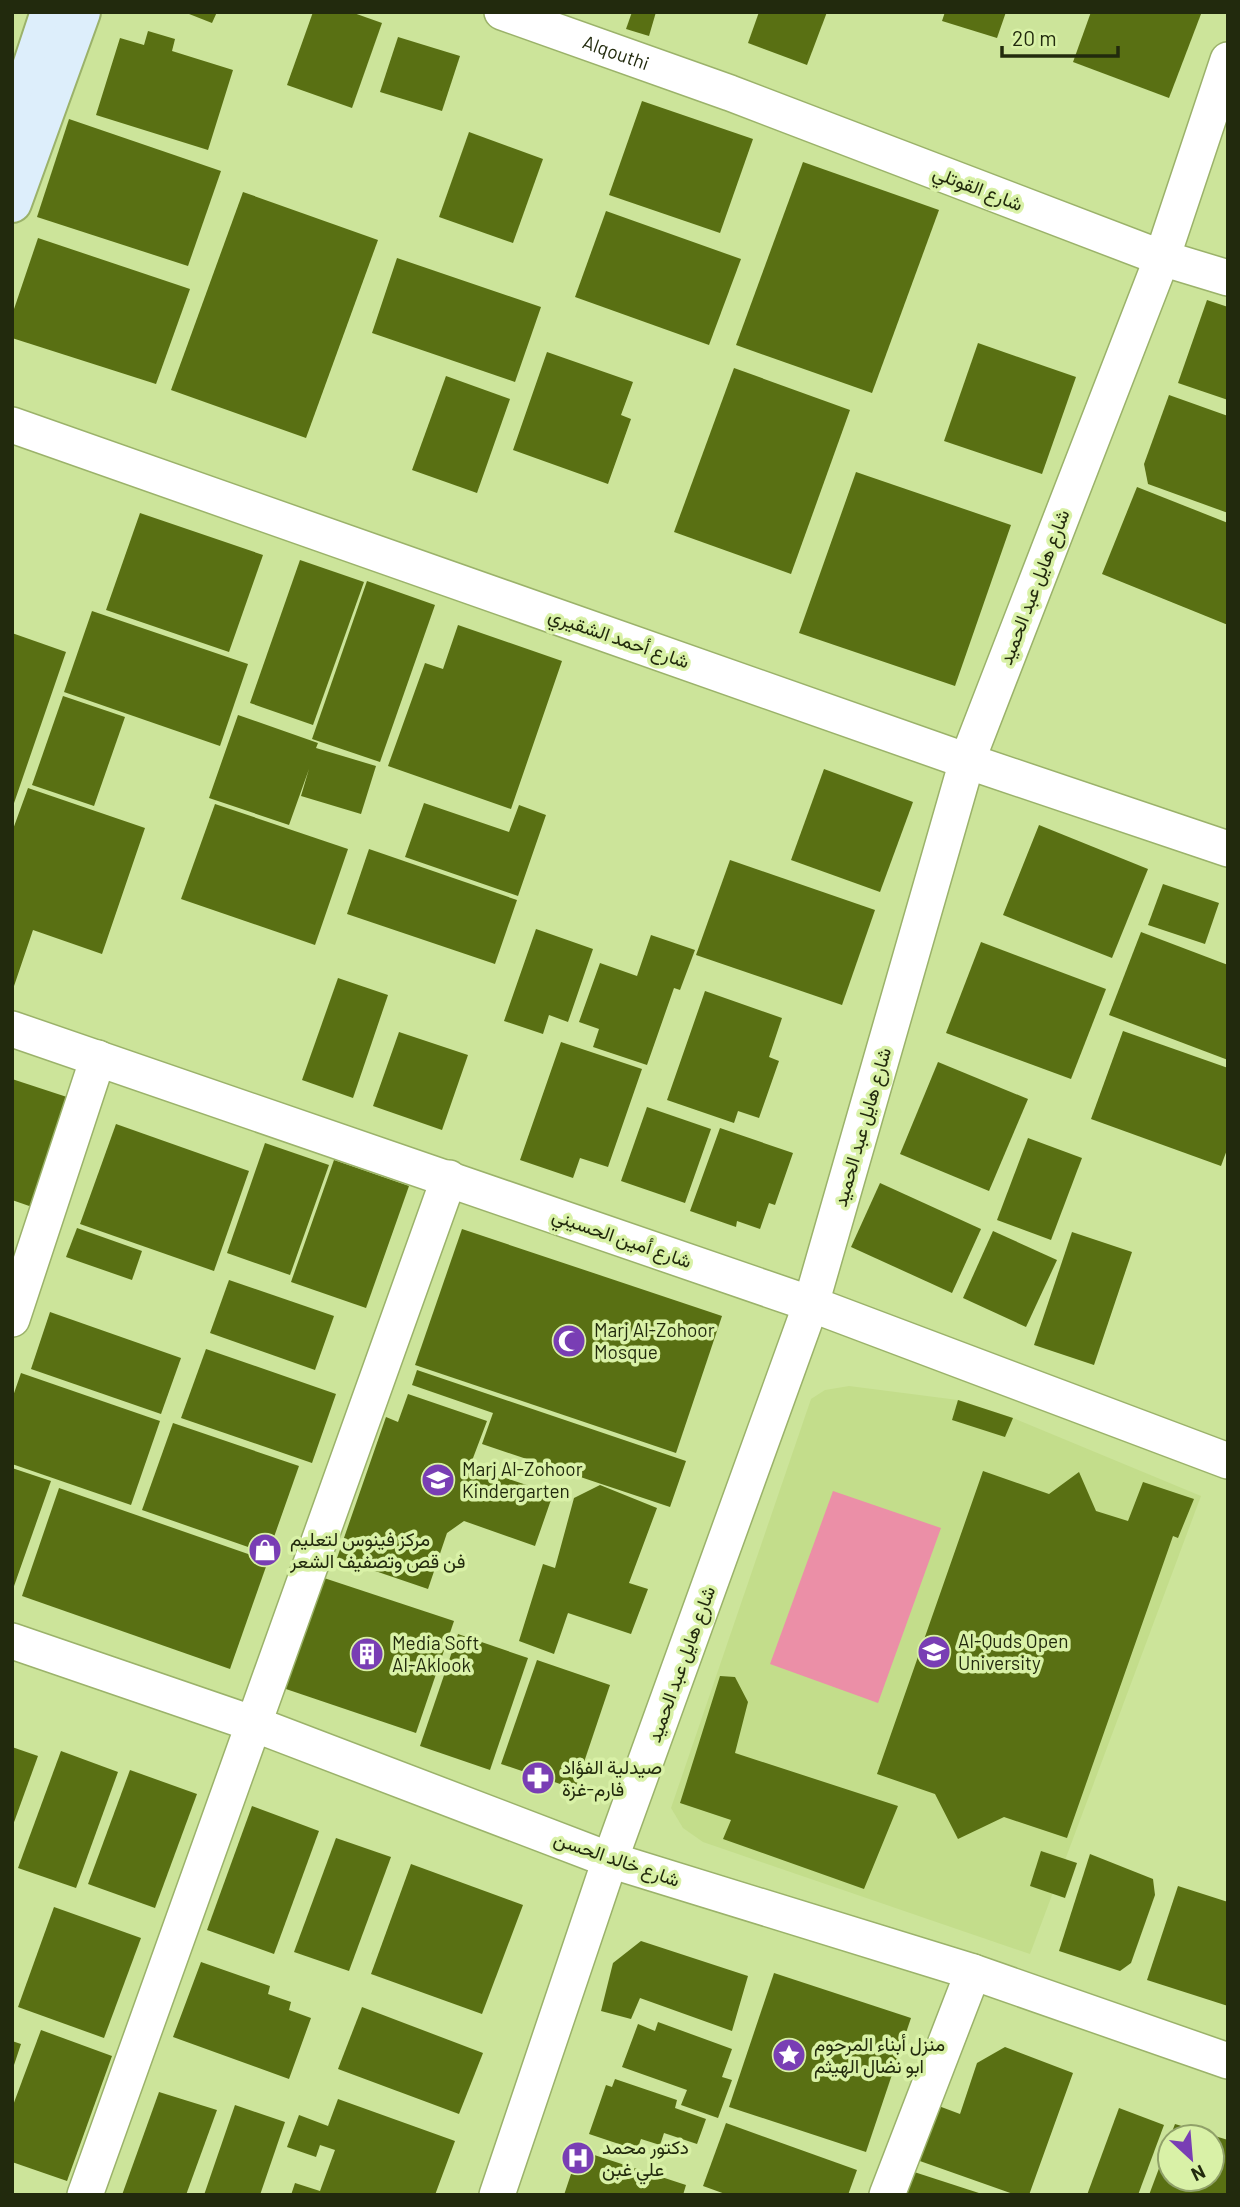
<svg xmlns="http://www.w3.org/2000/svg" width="1240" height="2207" font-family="Barlow,Vazirmatn,sans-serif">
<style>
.built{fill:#c3dd8b}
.green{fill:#eb8fa7}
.building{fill:#597013}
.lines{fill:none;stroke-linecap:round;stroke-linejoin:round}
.street-casing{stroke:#9bb26a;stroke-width:38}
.secondary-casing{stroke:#9bb26a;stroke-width:42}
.street{stroke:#fff;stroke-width:35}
.secondary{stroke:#ddeefb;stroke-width:38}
.labels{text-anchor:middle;stroke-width:7;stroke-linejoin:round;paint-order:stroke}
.street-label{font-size:19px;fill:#222a0d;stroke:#d9f1a7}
.poi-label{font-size:19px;fill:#222a0d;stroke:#d9f1a7;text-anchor:start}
</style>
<rect width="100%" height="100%" fill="#cce49a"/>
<!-- built -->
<path class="built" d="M849 1386 958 1400 1013 1418 1201 1496 1030 1954 703 1842 683 1828 671 1808 811 1399 825 1390Z"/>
<!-- green -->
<path class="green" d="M833 1491 941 1528 878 1703 770 1664Z"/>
<!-- building -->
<g class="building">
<path d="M184 12H217L212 23Z"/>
<path d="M313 12H351L382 23 352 108 287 85Z"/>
<path d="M632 12H656L649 36 626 29Z"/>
<path d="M759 12H827L807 65 748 43Z"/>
<path d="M945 12H1006L997 38 942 21Z"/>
<path d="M1091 12H1195L1201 14 1169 98 1073 62Z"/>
<path d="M148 31 175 39 172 51 233 70 208 150 96 115 120 38 144 45Z"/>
<path d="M398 37 460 56 442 111 380 92Z"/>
<path d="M642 101 753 139 720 233 609 195Z"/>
<path d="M69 119 221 171 188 266 37 217Z"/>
<path d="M469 132 543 159 513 243 439 217Z"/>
<path d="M803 162 939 210 872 393 736 345Z"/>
<path d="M243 192 378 240 306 438 171 390Z"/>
<path d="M606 211 741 259 709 345 575 297Z"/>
<path d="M38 238 190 289 156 384 12 338V315Z"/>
<path d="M397 258 541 307 515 382 372 333Z"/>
<path d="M1207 300 1228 307V400L1178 383Z"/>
<path d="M978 343 1076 377 1042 474 944 441Z"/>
<path d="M547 352 633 382 621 415 631 419 608 484 513 450Z"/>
<path d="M734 368 850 410 791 574 674 532Z"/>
<path d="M446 376 510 399 477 493 412 470Z"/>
<path d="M1169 395 1228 416V513L1148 484 1144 464Z"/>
<path d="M856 472 1011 525 955 686 799 633Z"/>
<path d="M1137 487 1228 523V625L1102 574Z"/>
<path d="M140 513 263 555 229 652 106 610Z"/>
<path d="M300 560 364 582 313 725 250 703Z"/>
<path d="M367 581 435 605 380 762 312 739Z"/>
<path d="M92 611 248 664 220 746 64 692Z"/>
<path d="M458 625 562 661 511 809 388 766 425 663 443 669Z"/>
<path d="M12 633 66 652 13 806H12Z"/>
<path d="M63 696 125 717 94 806 32 785Z"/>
<path d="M238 715 318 743 316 748 376 766 361 814 301 796 309 769 289 825 209 798Z"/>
<path d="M824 769 913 802 880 892 791 860Z"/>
<path d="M28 788 145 828 102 954 33 930 13 989 12 832Z"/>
<path d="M424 803 509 832 519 805 546 815 518 896 405 857Z"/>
<path d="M215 804 348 849 315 945 181 899Z"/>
<path d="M1039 825 1148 869 1112 958 1003 915Z"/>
<path d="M369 849 517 900 495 964 347 914Z"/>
<path d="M730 860 875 910 842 1005 696 955Z"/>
<path d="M1163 884 1219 903 1205 944 1148 925Z"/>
<path d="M536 929 593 949 568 1022 549 1015 543 1034 504 1021Z"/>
<path d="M1141 932 1228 965V1060L1109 1015Z"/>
<path d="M651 935 695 950 680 990 674 988 647 1065 593 1047 599 1029 579 1022 600 963 637 976Z"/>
<path d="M981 942 1106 989 1071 1079 946 1033Z"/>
<path d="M338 978 388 995 353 1098 302 1080Z"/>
<path d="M705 991 782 1018 769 1057 779 1061 759 1118 738 1111 734 1123 667 1100Z"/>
<path d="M1123 1031 1228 1068V1147L1221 1166 1091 1119Z"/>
<path d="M399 1032 468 1055 442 1130 373 1106Z"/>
<path d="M561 1042 642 1069 608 1167 580 1158 573 1178 520 1160Z"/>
<path d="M938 1062 1028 1099 989 1191 900 1154Z"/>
<path d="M12 1079 73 1099 35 1208 12 1200Z"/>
<path d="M647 1107 711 1129 685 1203 621 1181Z"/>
<path d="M116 1124 249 1171 214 1271 80 1224Z"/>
<path d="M720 1128 793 1153 775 1205 769 1203 760 1229 737 1221 736 1227 690 1211Z"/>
<path d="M1028 1138 1082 1158 1051 1240 997 1220Z"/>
<path d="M265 1143 329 1165 290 1275 227 1253Z"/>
<path d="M334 1160 409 1186 366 1308 291 1282Z"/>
<path d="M880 1183 981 1229 952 1293 851 1247Z"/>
<path d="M77 1228 142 1251 132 1280 66 1257Z"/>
<path d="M462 1229 722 1316 676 1453 415 1365Z"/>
<path d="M993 1231 1057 1260 1026 1327 963 1298Z"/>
<path d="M1072 1232 1132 1252 1094 1365 1034 1345Z"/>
<path d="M229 1280 334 1316 315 1370 210 1333Z"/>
<path d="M50 1312 181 1358 161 1414 31 1369Z"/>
<path d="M206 1349 336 1394 312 1463 181 1418Z"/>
<path d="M417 1370 686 1461 670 1507 482 1444 493 1413 412 1385Z"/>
<path d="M21 1373 160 1421 131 1505 12 1464V1399Z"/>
<path d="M408 1394 487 1421 470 1466 553 1494 535 1546 464 1521 447 1533 428 1589 337 1558 386 1417 398 1422Z"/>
<path d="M958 1400 1013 1418 1005 1437 952 1420Z"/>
<path d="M173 1423 299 1466 268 1554 142 1510Z"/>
<path d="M12 1468 51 1481 13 1589H12Z"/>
<path d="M983 1471 1049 1494 1079 1472 1096 1511 1128 1521 1143 1482 1194 1499 1178 1538 1173 1536 1067 1838 1004 1817 958 1839 935 1794 877 1774Z"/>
<path d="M600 1485 657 1508 629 1583 648 1589 631 1634 568 1613 554 1654 519 1641 543 1564 555 1568 574 1498Z"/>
<path d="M59 1488 268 1561 230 1669 22 1596Z"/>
<path d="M318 1576 454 1621 416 1733 280 1687Z"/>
<path d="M458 1634 528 1658 490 1770 420 1746Z"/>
<path d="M537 1660 610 1685 575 1789 501 1764Z"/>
<path d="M720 1676 735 1677 748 1702 735 1753 898 1806 864 1889 723 1839 731 1820 680 1803Z"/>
<path d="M12 1747 38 1756 13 1825H12Z"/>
<path d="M61 1751 118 1772 76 1888 18 1868Z"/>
<path d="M130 1770 197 1794 155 1908 88 1884Z"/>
<path d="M252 1806 319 1831 274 1954 207 1930Z"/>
<path d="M336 1838 391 1857 349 1971 294 1952Z"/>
<path d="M1041 1851 1077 1863 1065 1898 1030 1886Z"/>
<path d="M1090 1854 1153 1879 1155 1895 1131 1963 1120 1971 1059 1951Z"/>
<path d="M411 1864 523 1905 482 2014 371 1974Z"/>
<path d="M1178 1886 1228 1902V2006L1147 1980Z"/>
<path d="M54 1907 141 1938 104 2038 18 2007Z"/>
<path d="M641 1941 748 1976 732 2031 640 1998 631 2019 601 2011 613 1963Z"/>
<path d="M201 1962 270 1986 268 1994 291 2002 289 2010 311 2018 289 2079 173 2037Z"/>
<path d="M774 1973 911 2018 866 2152 729 2107Z"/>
<path d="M362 2007 483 2053 459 2114 338 2069Z"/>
<path d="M658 2022 732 2049 722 2077 732 2080 718 2118 681 2105 687 2090 622 2067 638 2024 655 2031Z"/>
<path d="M41 2030 112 2056 67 2181 12 2162V2108Z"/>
<path d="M12 2041 21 2044 13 2068H12Z"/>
<path d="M1005 2047 1073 2073 1029 2195H1016L917 2160 936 2105 960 2114 977 2063Z"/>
<path d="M615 2079 677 2100 675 2108 706 2119 697 2144 664 2133 660 2145 641 2139 637 2150 589 2134 606 2085 612 2087Z"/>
<path d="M159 2092 217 2110 186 2195H122Z"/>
<path d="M338 2099 455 2141 435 2195H291L295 2183 320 2191 335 2150 320 2145 316 2157 287 2147 299 2115 328 2126Z"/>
<path d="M235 2105 285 2122 260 2195H204Z"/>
<path d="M1119 2108 1164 2125 1138 2195H1087Z"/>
<path d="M726 2123 857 2170 848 2195H728L703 2186Z"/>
<path d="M1175 2124 1228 2140V2195H1149L1170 2139V2179H1212V2137H1170Z"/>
<path d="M579 2150 686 2185 683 2195H564Z"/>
<path d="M908 2170 982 2194V2195H900Z"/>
</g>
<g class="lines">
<defs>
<g id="street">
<path id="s1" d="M502 12 730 93 1162 258 1228 278"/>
<path d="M12 425 967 761 1228 849"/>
<path d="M12 1029 811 1304 1228 1461"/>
<path d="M12 1319 98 1058"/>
<path d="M12 1641 254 1724 610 1860 973 1972 1228 2061"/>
<path d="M85 2195 449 1178"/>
<path d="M497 2195 610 1860 811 1304 967 761 1162 258 1228 60"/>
<path d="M887 2195 973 1972"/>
</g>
<g id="secondary">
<path d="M12 127 50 12"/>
<path d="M12 203 81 12"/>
</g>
</defs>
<!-- street casing -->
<use href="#street" class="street-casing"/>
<!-- secondary casing -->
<use href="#secondary" class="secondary-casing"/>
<!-- street -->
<use href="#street" class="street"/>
<!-- secondary -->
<use href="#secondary" class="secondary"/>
</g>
<!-- icons -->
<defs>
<symbol id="mosque-disc" viewBox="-11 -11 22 22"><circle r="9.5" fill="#793eb4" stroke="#d9f1a7"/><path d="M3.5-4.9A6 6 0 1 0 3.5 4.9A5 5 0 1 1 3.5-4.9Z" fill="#fff"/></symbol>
<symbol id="school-disc" viewBox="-11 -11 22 22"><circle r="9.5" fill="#793eb4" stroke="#d9f1a7"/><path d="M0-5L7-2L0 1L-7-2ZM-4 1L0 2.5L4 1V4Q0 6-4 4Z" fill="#fff"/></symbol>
<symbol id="shop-disc" viewBox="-11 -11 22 22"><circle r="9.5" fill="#793eb4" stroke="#d9f1a7"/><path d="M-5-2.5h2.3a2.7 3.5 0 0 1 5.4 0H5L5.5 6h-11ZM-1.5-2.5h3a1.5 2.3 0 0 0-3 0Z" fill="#fff"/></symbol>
<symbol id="university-disc" viewBox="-11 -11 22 22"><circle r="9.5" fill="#793eb4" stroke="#d9f1a7"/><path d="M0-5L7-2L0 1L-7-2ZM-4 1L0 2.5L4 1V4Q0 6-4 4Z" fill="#fff"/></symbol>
<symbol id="building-disc" viewBox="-11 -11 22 22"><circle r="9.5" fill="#793eb4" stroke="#d9f1a7"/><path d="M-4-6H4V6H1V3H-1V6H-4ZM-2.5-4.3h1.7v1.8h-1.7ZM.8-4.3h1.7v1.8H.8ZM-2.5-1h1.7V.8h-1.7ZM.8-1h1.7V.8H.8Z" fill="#fff"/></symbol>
<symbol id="pharmacy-disc" viewBox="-11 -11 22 22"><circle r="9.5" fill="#793eb4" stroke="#d9f1a7"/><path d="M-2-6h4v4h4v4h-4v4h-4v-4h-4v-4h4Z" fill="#fff"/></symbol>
<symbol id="sight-disc" viewBox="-11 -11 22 22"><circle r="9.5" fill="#793eb4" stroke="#d9f1a7"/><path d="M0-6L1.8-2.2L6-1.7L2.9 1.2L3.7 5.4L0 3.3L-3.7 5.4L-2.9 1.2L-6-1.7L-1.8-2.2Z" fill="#fff"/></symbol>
<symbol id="hospital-disc" viewBox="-11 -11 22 22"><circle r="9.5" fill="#793eb4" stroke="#d9f1a7"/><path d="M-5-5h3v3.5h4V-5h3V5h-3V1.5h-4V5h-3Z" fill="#fff"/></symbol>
</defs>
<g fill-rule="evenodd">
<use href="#mosque-disc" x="550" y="1322" width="38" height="38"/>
<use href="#school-disc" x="419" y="1461" width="38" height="38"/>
<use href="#shop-disc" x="246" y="1531" width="38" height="38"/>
<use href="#university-disc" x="915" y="1633" width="38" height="38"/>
<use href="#building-disc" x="348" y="1635" width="38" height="38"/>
<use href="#pharmacy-disc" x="519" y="1759" width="38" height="38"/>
<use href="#sight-disc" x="770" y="2036" width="38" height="38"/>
<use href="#hospital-disc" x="559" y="2139" width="38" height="38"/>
</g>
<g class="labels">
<!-- street labels -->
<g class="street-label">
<text dy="7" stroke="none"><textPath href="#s1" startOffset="121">Alqouthi</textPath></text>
<text transform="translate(978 188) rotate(21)" y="7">شارع القوتلي</text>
<text transform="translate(1034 587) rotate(-69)" y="7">شارع هايل عبد الحميد</text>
<text transform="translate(619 638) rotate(19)" y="7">شارع أحمد الشقيري</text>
<text transform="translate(862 1127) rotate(-74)" y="7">شارع هايل عبد الحميد</text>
<text transform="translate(622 1238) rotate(19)" y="7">شارع أمين الحسيني</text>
<text transform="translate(681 1664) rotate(-70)" y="7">شارع هايل عبد الحميد</text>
<text transform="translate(617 1859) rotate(19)" y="7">شارع خالد الحسن</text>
</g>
<!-- poi labels -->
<g class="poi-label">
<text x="594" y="1337">Marj Al-Zohoor<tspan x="594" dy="22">Mosque</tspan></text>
<text x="462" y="1476">Marj Al-Zohoor<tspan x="462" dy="22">Kindergarten</tspan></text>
<text x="290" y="1546">مركز فينوس لتعليم<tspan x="290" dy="22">فن قص وتصفيف الشعر</tspan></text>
<text x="958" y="1648">Al-Quds Open<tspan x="958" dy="22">University</tspan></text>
<text x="392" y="1650">Media Soft<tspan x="392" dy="22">Al-Aklook</tspan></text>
<text x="562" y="1774">صيدلية الفؤاد<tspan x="562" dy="22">فارم-غزة</tspan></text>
<text x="814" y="2051">منزل أبناء المرحوم<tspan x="814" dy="22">ابو نضال الهيثم</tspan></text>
<text x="602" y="2154">دكتور محمد<tspan x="602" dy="22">علي غبن</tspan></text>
</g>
</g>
<!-- border -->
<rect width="1240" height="2207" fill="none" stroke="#222a0d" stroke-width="28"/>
<!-- north arrow -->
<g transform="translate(1191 2158) rotate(154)"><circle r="33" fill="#d9f1a7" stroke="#90a169" stroke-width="2"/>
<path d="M0-5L12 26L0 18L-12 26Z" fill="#793eb4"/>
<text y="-10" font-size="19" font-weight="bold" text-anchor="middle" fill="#222a0d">N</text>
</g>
<!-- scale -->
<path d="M1002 46v10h116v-10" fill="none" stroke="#222a0d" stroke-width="3.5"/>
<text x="1012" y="46" font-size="21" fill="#222a0d" stroke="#d9f1a7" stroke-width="5" paint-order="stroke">20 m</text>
</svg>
